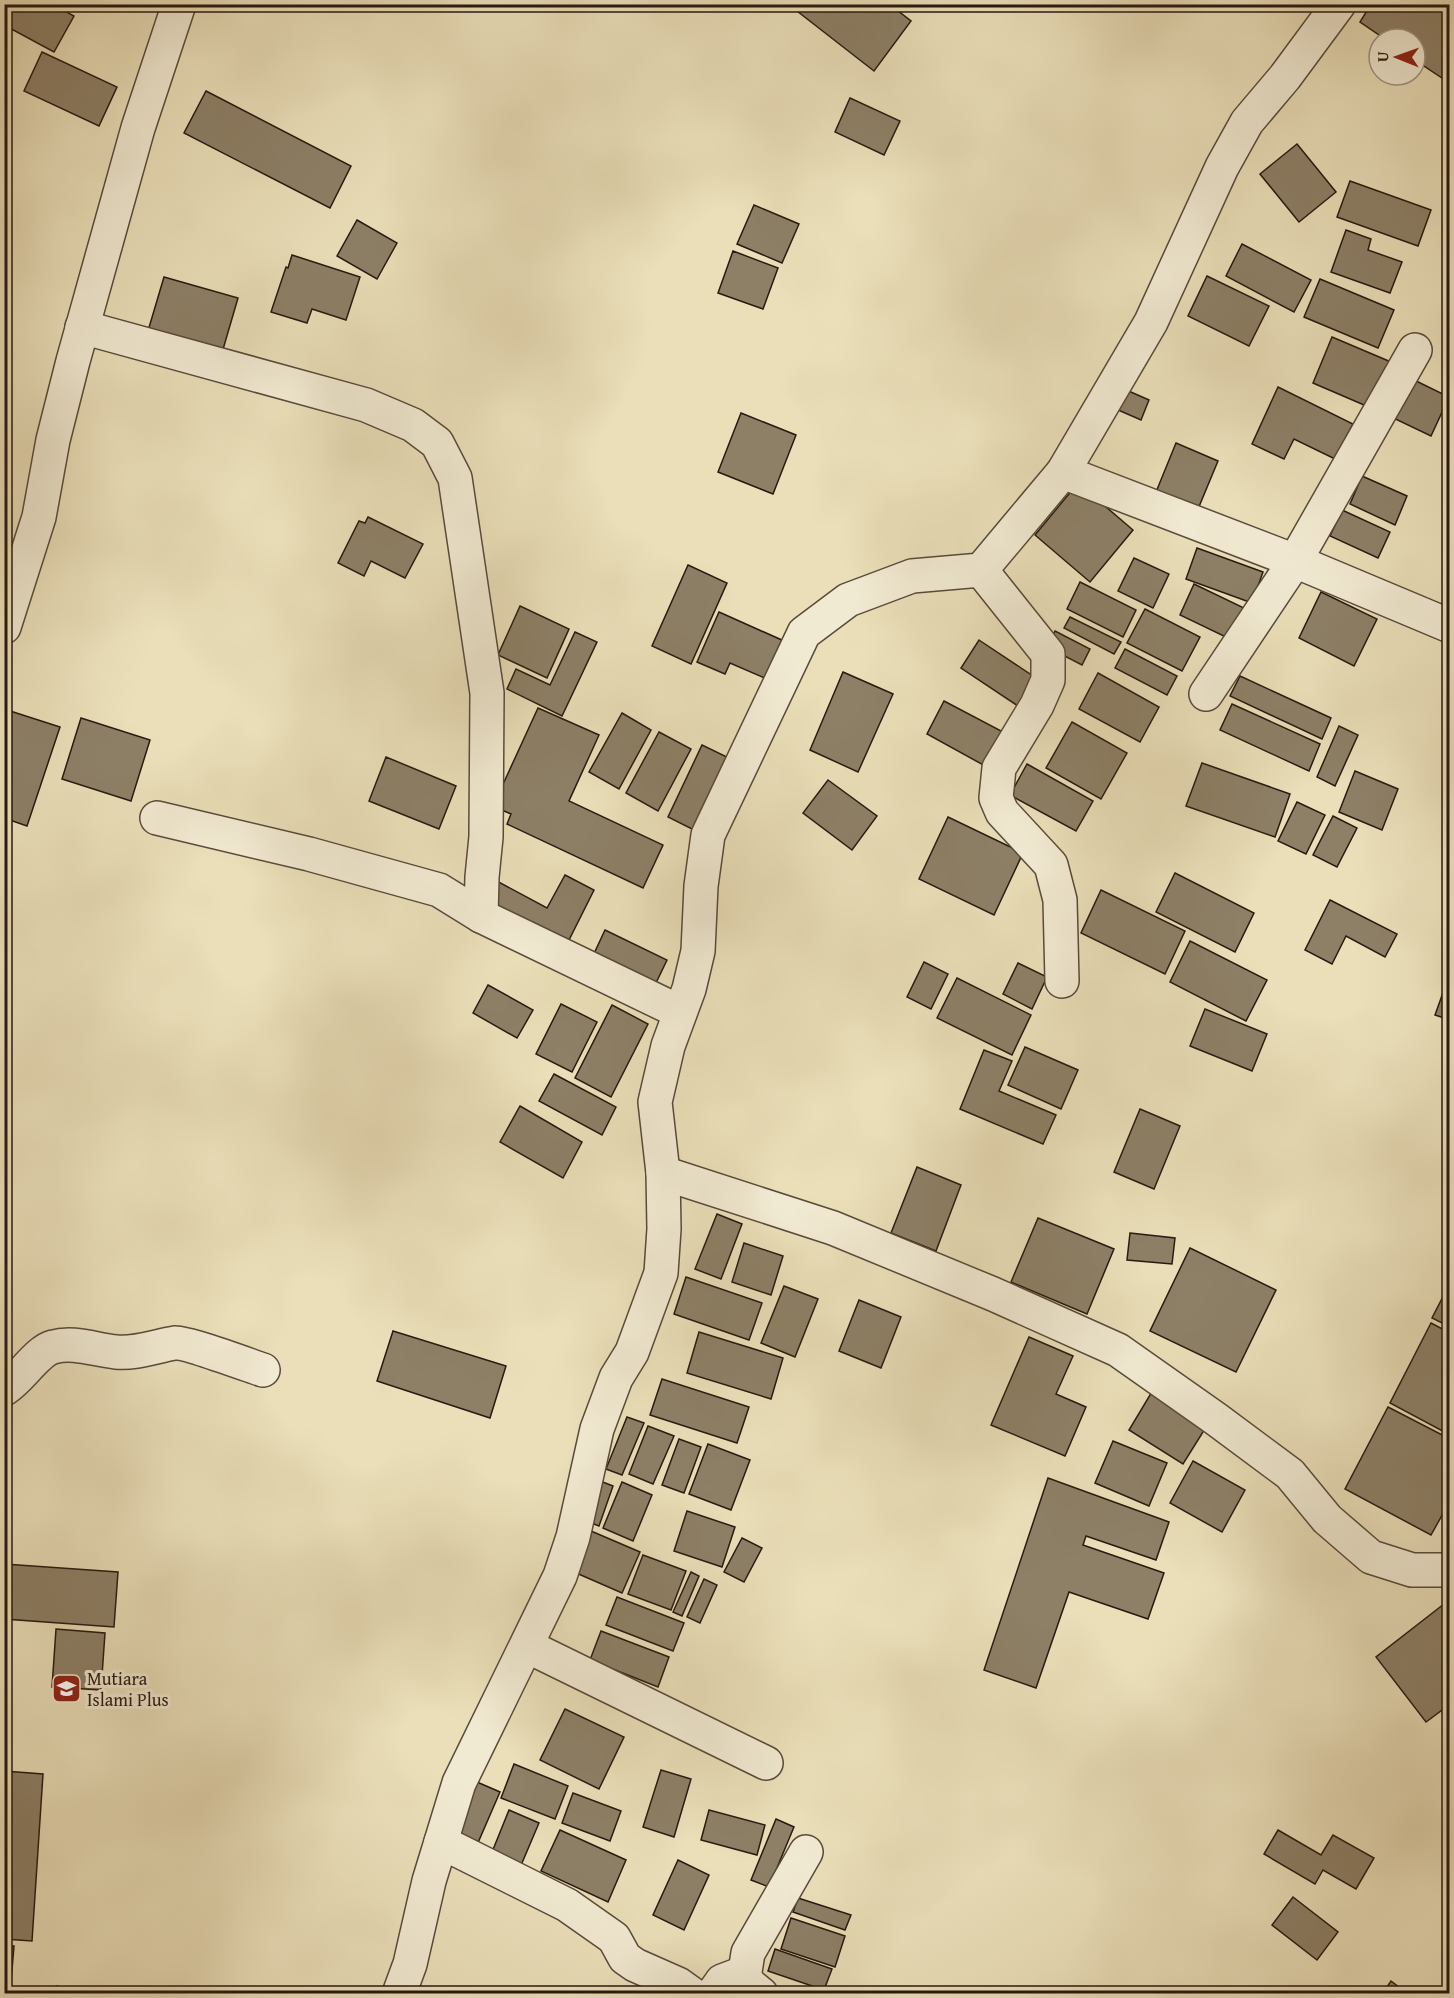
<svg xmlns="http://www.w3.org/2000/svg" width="1454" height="1998" font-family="'Gentium Book Plus',serif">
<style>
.building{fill:#8d8067;stroke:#29190f;stroke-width:1.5}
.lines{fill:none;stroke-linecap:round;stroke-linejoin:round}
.minor-casing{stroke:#594a3a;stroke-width:36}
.minor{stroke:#f1ead2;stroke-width:33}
.labels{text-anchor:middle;stroke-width:6;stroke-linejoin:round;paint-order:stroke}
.poi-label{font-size:18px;fill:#29190f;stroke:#f1ead2;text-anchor:start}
</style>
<rect width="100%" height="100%" fill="#eadfb9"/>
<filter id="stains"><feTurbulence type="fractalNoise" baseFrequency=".00333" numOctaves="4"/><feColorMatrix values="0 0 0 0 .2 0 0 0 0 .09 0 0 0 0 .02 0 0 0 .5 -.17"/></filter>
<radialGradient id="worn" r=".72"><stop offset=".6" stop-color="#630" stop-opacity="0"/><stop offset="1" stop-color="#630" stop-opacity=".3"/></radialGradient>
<!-- building -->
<g class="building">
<path d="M4 4H52L74 16 54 52 4 25Z"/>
<path d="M788 4H889L911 21 874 71Z"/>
<path d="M900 4H912L907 10Z"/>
<path d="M1371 4H1450V66L1442 78 1415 60V39H1385L1360 22Z"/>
<path d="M42 52 117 87 99 126 24 91Z"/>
<path d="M206 91 351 166 330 208 184 133Z"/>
<path d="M850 98 900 121 884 155 835 132Z"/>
<path d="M1297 144 1336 192 1299 222 1260 174Z"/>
<path d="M1350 181 1431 210 1418 246 1337 217Z"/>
<path d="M754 205 799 224 782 263 737 244Z"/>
<path d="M357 220 397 243 377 279 337 256Z"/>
<path d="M1346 230 1371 239 1368 250 1402 262 1390 293 1331 272Z"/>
<path d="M1242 244 1311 280 1294 312 1226 276Z"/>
<path d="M733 251 778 268 763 309 718 293Z"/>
<path d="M292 255 360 277 346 320 312 309 307 323 271 312 286 267 288 268Z"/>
<path d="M1207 276 1269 306 1249 346 1188 316Z"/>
<path d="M164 277 238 298 219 363 145 341Z"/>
<path d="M1320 279 1394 310 1378 348 1304 317Z"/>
<path d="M1332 337 1391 362 1371 408 1313 383Z"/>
<path d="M1408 377 1449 397 1431 436 1389 416Z"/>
<path d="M1278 387 1353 424 1335 459 1294 439 1284 459 1252 444Z"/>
<path d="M1124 389 1149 400 1141 420 1116 409Z"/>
<path d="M741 413 796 435 773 494 718 472Z"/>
<path d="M1176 443 1218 461 1198 509 1156 492Z"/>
<path d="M1362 476 1407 496 1395 525 1350 504Z"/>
<path d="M1078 483 1133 530 1090 582 1035 535Z"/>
<path d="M1342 510 1390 532 1378 558 1330 536Z"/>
<path d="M368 517 423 544 405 578 371 561 364 576 338 563 359 521 365 523Z"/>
<path d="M1197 548 1263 572 1252 603 1186 579Z"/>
<path d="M1134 558 1169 574 1153 608 1118 591Z"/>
<path d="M688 565 727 583 691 664 652 646Z"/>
<path d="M1080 582 1136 610 1123 637 1067 609Z"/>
<path d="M1194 584 1244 608 1230 639 1180 615Z"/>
<path d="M1321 592 1377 619 1354 666 1299 638Z"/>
<path d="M520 606 569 629 547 678 498 655Z"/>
<path d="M1145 609 1200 637 1182 671 1127 643Z"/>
<path d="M719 612 784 641 767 679 730 663 725 674 697 662Z"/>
<path d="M1070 617 1121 642 1114 654 1064 628Z"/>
<path d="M1055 631 1090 649 1082 665 1047 647Z"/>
<path d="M575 632 597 642 562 716 507 689 516 669 550 685Z"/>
<path d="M979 640 1045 684 1027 712 961 668Z"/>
<path d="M1125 649 1177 676 1167 695 1115 668Z"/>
<path d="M843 672 893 694 858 772 810 750Z"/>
<path d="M1098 673 1159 707 1140 742 1079 709Z"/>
<path d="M1240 676 1331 718 1322 739 1230 696Z"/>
<path d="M944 701 1005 733 987 767 927 734Z"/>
<path d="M1232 704 1320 744 1309 771 1220 730Z"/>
<path d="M538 708 599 735 569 801 663 845 643 888 507 824 511 814 493 806Z"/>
<path d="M4 709 60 727 27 826 4 818Z"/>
<path d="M622 713 651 730 619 789 589 772Z"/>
<path d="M81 718 150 740 131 801 62 779Z"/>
<path d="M1072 722 1127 753 1101 799 1046 768Z"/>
<path d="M1339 726 1358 735 1335 786 1317 777Z"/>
<path d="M659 732 691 749 658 811 626 793Z"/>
<path d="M702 745 729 758 694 830 668 817Z"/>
<path d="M386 757 456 786 439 829 369 801Z"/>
<path d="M1202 763 1290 794 1275 837 1186 806Z"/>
<path d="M1027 764 1093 801 1076 831 1010 795Z"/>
<path d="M1355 771 1398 789 1382 830 1339 812Z"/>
<path d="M828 780 877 816 852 850 803 813Z"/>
<path d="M1297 802 1325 815 1306 854 1278 841Z"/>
<path d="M1333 816 1357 828 1337 867 1313 855Z"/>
<path d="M948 817 1023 853 994 915 919 879Z"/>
<path d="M1175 873 1254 913 1235 952 1156 912Z"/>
<path d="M565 875 594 890 565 948 484 902 495 880 547 908Z"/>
<path d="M1101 890 1185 931 1165 974 1081 933Z"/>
<path d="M1330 900 1397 934 1385 957 1346 936 1332 964 1305 950Z"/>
<path d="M605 930 667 960 654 987 592 958Z"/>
<path d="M1190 941 1267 980 1246 1021 1170 982Z"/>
<path d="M924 962 948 974 931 1009 907 997Z"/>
<path d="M1018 963 1047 977 1032 1009 1003 994Z"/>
<path d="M1450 973V1020L1435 1015Z"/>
<path d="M957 978 1031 1015 1012 1055 937 1018Z"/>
<path d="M488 985 533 1010 517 1038 473 1013Z"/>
<path d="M561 1004 597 1022 572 1072 536 1054Z"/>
<path d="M612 1005 648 1024 611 1097 575 1078Z"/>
<path d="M1205 1009 1267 1034 1252 1071 1190 1046Z"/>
<path d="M1025 1047 1078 1070 1061 1109 1008 1085Z"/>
<path d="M984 1050 1012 1061 999 1091 1056 1115 1043 1144 960 1109Z"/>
<path d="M554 1074 616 1107 602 1135 539 1101Z"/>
<path d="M520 1106 582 1142 563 1178 500 1142Z"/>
<path d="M1140 1109 1180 1126 1154 1189 1114 1172Z"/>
<path d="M917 1167 961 1185 936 1251 891 1233Z"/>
<path d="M717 1214 742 1224 721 1279 695 1269Z"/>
<path d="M1038 1218 1114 1249 1087 1314 1011 1282Z"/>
<path d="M1130 1233 1175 1238 1172 1264 1127 1260Z"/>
<path d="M744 1243 783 1256 771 1295 732 1282Z"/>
<path d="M1190 1248 1276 1290 1236 1372 1150 1331Z"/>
<path d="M686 1277 762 1303 749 1340 674 1314Z"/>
<path d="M1450 1283V1327L1432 1318Z"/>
<path d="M784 1286 818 1299 795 1357 761 1343Z"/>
<path d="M859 1300 901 1317 881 1368 839 1351Z"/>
<path d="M1431 1323 1450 1333V1435L1390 1403Z"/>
<path d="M393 1331 506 1366 490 1418 377 1381Z"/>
<path d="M699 1332 783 1358 771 1399 687 1373Z"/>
<path d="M1029 1337 1073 1356 1056 1394 1086 1407 1065 1456 991 1425Z"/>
<path d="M662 1379 749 1407 737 1443 650 1415Z"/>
<path d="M1153 1390 1208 1424 1183 1464 1129 1430Z"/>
<path d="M1388 1407 1450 1439V1501L1431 1535 1345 1489Z"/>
<path d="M627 1417 644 1423 622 1475 606 1469Z"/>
<path d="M648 1426 674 1436 653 1484 629 1474Z"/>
<path d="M679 1439 701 1447 684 1493 662 1485Z"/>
<path d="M1113 1441 1167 1463 1149 1506 1095 1483Z"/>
<path d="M708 1444 750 1460 731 1510 689 1494Z"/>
<path d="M1193 1461 1245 1490 1222 1532 1170 1503Z"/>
<path d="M1048 1478 1169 1522 1156 1560 1086 1536 1083 1545 1164 1573 1148 1619 1069 1592 1036 1688 984 1670Z"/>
<path d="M595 1479 613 1486 599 1526 581 1519Z"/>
<path d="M622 1482 652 1495 633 1541 603 1528Z"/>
<path d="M687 1511 735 1527 722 1567 674 1551Z"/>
<path d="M591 1531 640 1552 622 1593 574 1572Z"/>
<path d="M742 1538 762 1548 744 1582 724 1572Z"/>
<path d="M643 1555 686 1571 671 1610 628 1594Z"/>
<path d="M4 1564 118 1572 114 1627 4 1619Z"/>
<path d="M691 1572 699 1576 682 1616 673 1612Z"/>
<path d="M704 1579 717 1585 700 1623 687 1617Z"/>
<path d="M617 1597 684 1623 673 1651 606 1625Z"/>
<path d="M1444 1604 1450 1611V1704L1426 1722 1376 1657Z"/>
<path d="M56 1629 105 1633 101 1690 52 1687Z"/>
<path d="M601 1631 669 1657 658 1687 590 1660Z"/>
<path d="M565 1709 624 1737 599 1789 540 1760Z"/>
<path d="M514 1764 568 1786 555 1819 501 1798Z"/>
<path d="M661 1770 691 1779 674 1837 643 1827Z"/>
<path d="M4 1771 43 1774 32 1941 4 1939Z"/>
<path d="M477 1782 500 1792 477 1845 455 1836Z"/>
<path d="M573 1793 621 1811 610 1841 562 1823Z"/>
<path d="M509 1810 539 1823 519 1870 490 1857Z"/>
<path d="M709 1810 765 1825 757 1855 701 1840Z"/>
<path d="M776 1819 794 1827 769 1887 751 1880Z"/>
<path d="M560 1830 626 1860 608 1902 541 1871Z"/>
<path d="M1278 1830 1321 1855 1333 1835 1374 1858 1356 1889 1323 1870 1315 1884 1264 1854Z"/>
<path d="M678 1860 709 1875 684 1930 653 1915Z"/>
<path d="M1293 1897 1338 1932 1317 1960 1272 1925Z"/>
<path d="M798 1898 851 1915 845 1930 793 1912Z"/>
<path d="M791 1918 845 1936 835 1967 781 1949Z"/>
<path d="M4 1946H14L10 1994H4Z"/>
<path d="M775 1949 832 1969 824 1990 768 1971Z"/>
<path d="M1450 1979V1994H1439Z"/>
<path d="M1391 1981 1408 1994H1382Z"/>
<path d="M57 1986 71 1994H53Z"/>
</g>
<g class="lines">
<defs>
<g id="minor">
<path d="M82 327 366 405 413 425 437 443 455 478 487 693 486 837 482 877 481 916"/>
<path d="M1063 472 1295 561 1450 626"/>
<path d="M981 570 1048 654V680L1037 705 999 768 996 798 1002 812 1051 865 1060 900 1062 981"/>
<path d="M4 627 39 517 53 440 73 361 138 128 179 4"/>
<path d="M1206 694 1295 561 1415 350"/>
<path d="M157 818 309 854 439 890 481 916 680 1012"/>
<path d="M663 1173 833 1228 993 1294 1118 1350 1216 1419 1290 1474 1327 1519 1371 1557 1412 1570H1450"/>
<path d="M4 1389C20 1380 37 1351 53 1347 74 1341 95 1350 116 1352 136 1354 156 1346 175 1343 186 1342 248 1365 263 1370"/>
<path d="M527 1646 766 1763"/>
<path d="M441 1842 567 1905 614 1938 625 1958 635 1965 678 1984 692 1994"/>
<path d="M744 1978 748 1953 806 1852"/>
<path d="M399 1994 410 1964 429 1881 459 1783 560 1576 573 1537 597 1429 616 1378 632 1352 661 1273 664 1229 663 1173 655 1102 668 1046 689 989 698 951 701 886 708 835 804 633 848 600 912 576 981 570 1063 472 1151 322 1222 167 1247 122 1285 77 1339 4"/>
<path d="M713 1994 722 1981 738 1975 761 1994"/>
</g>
</defs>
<!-- minor casing -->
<use href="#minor" class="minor-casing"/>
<!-- minor -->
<use href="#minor" class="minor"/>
</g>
<!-- icons -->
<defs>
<symbol id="school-square" viewBox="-11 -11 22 22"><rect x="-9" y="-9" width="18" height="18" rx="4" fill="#8f2418" stroke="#f1ead2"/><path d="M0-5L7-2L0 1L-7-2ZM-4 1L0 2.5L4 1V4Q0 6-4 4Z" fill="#fff"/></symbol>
</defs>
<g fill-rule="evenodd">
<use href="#school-square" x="50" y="1672" width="33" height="33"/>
</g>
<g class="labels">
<!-- poi labels -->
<g class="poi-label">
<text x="87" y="1685">Mutiara<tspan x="87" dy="21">Islami Plus</tspan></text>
</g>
</g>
<!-- margin -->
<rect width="1454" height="1998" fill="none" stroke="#eadfb9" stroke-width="24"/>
<rect x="6" y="6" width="1442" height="1986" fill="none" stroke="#29190f" stroke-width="3"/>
<rect x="12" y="12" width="1430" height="1974" fill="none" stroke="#29190f" stroke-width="1.5"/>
<!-- north arrow -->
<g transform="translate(1397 57) rotate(271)"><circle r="28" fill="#f1ead2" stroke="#a19684" stroke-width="1.5"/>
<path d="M0-4.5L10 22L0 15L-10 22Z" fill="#8f2418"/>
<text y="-9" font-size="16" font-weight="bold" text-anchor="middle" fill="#29190f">U</text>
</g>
<rect width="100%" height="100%" filter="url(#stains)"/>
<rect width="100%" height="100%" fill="url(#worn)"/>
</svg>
